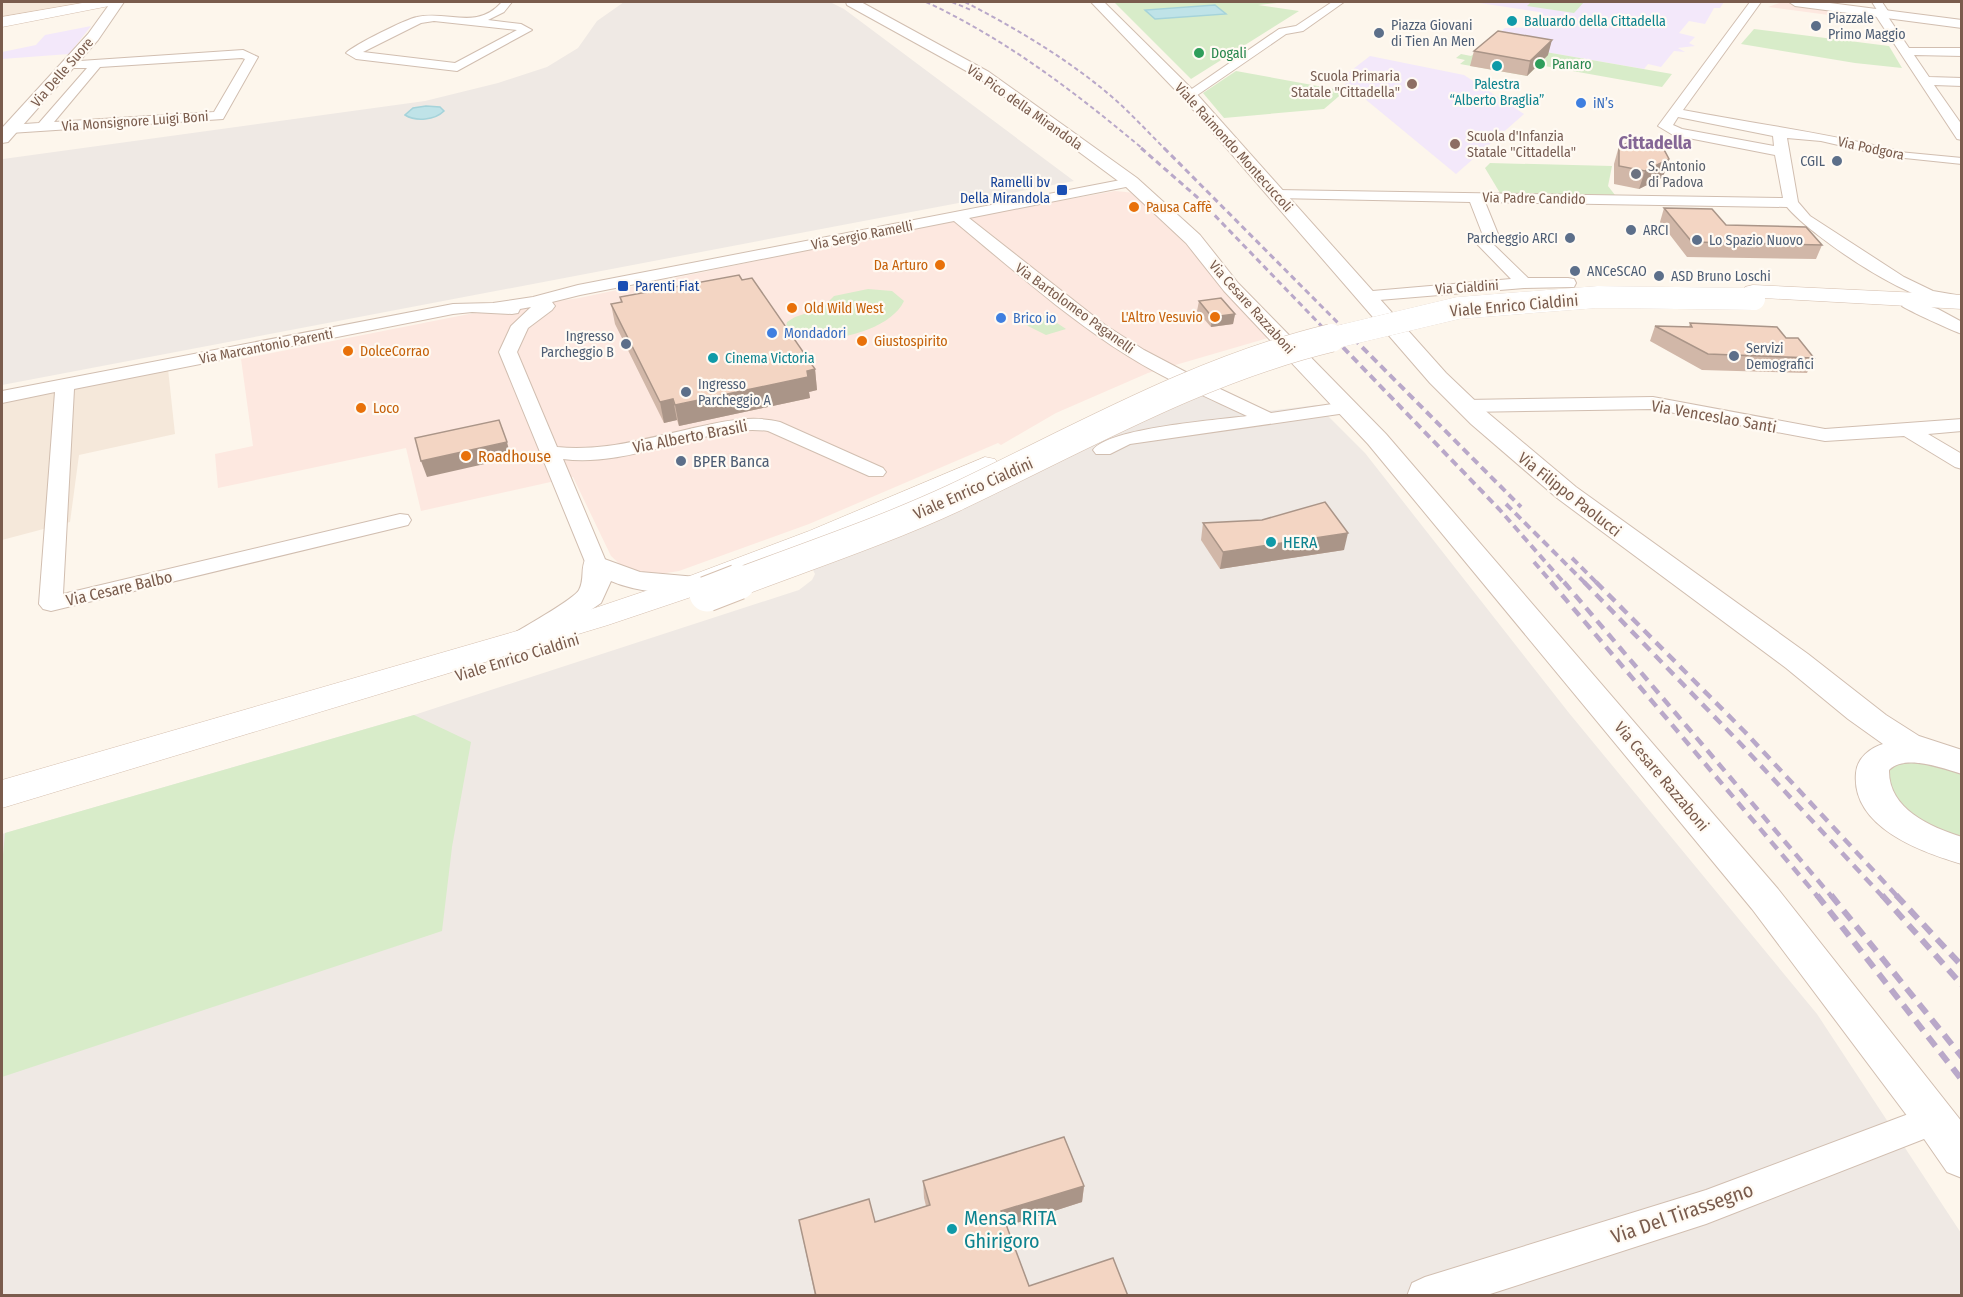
<svg xmlns="http://www.w3.org/2000/svg" width="1963" height="1297" font-family="'Fira Sans Condensed',sans-serif">
<style>
.residential{fill:#f5e8da}
.commercial{fill:#fde8e0}
.industrial{fill:#efe9e4}
.education{fill:#f3e8fa}
.green{fill:#d8ecc9}
.water{fill:#bfe3e8;stroke:#a5d3da;stroke-width:1.5}
.lines{fill:none;stroke-linecap:round;stroke-linejoin:round}
.pedestrian-casing{stroke:#d1beb0;stroke-width:2}
.minor-casing{stroke:#d1beb0;stroke-width:2}
.tertiary-casing{stroke:#d1beb0;stroke-width:2}
.secondary-casing{stroke:#d6c0b0;stroke-width:1}
.pedestrian{fill:#fff;fill-rule:evenodd}
.minor{fill:#fff;fill-rule:evenodd}
.tertiary{fill:#fff;fill-rule:evenodd}
.secondary{fill:#fff;fill-rule:evenodd}
.rail-far4{stroke:#b9a8c9;stroke-width:2;stroke-dasharray:4.5 3;stroke-linecap:butt}
.rail-far3{stroke:#b9a8c9;stroke-width:3;stroke-dasharray:6 4;stroke-linecap:butt}
.rail-far2{stroke:#b9a8c9;stroke-width:4;stroke-dasharray:8 5;stroke-linecap:butt}
.rail-far1{stroke:#b9a8c9;stroke-width:4.5;stroke-dasharray:10 7;stroke-linecap:butt}
.rail{stroke:#b9a8c9;stroke-width:6;stroke-dasharray:12 8;stroke-linecap:butt}
.secondary-bridge-far2-casing{stroke:#d6c0b0;stroke-width:22;stroke-linecap:butt}
.secondary-bridge-far1-casing{stroke:#d6c0b0;stroke-width:29;stroke-linecap:butt}
.secondary-bridge-casing{stroke:#d6c0b0;stroke-width:37;stroke-linecap:butt}
.secondary-bridge-far2{stroke:#fff;stroke-width:22}
.secondary-bridge-far1{stroke:#fff;stroke-width:28}
.secondary-bridge{stroke:#fff;stroke-width:35}
.wall{fill:#d1b7a8}
.shaded-wall{fill:#aa9588}
.building{fill:#f3d5c3;stroke:#aa9588;stroke-width:1.5}
.culture-dot{fill:#0f9aa8;stroke:#fffaf3;stroke-width:2}
.service-dot{fill:#5c6f8a;stroke:#fffaf3;stroke-width:2}
.leisure-dot{fill:#2e9e5b;stroke:#fffaf3;stroke-width:2}
.education-dot{fill:#8d6e63;stroke:#fffaf3;stroke-width:2}
.shop-dot{fill:#3f7fe0;stroke:#fffaf3;stroke-width:2}
.worship-dot{fill:#6b7280;stroke:#fffaf3;stroke-width:2}
.transit-dot{fill:#1a4fb4;stroke:#fffaf3;stroke-width:2}
.food-dot{fill:#e8710a;stroke:#fffaf3;stroke-width:2}
.labels{text-anchor:middle;stroke-width:4.5;stroke-linejoin:round;paint-order:stroke}
.far-service-label{font-size:14px;fill:#4e5e75;stroke:#fffaf3;text-anchor:start}
.far-culture-label{font-size:14px;fill:#0d838f;stroke:#fffaf3;text-anchor:start}
.far-leisure-label{font-size:14px;fill:#27864d;stroke:#fffaf3;text-anchor:start}
.far-street-label{font-size:14px;fill:#7a5c4d;stroke:#fffaf3}
.far-education-label{font-size:14px;fill:#785e54;stroke:#fffaf3;text-anchor:end}
.far-shop-label{font-size:14px;fill:#366cbe;stroke:#fffaf3;text-anchor:start}
.far-worship-label{font-size:14px;fill:#5b616d;stroke:#fffaf3;text-anchor:start}
.far-transit-label{font-size:14px;fill:#164399;stroke:#fffaf3;text-anchor:end}
.far-food-label{font-size:14px;fill:#c56008;stroke:#fffaf3;text-anchor:start}
.street-label{font-size:16px;fill:#7a5c4d;stroke:#fffaf3}
.food-label{font-size:16px;fill:#c56008;stroke:#fffaf3;text-anchor:start}
.service-label{font-size:16px;fill:#4e5e75;stroke:#fffaf3;text-anchor:start}
.culture-label{font-size:16px;fill:#0d838f;stroke:#fffaf3;text-anchor:start}
.far-district-label{font-size:18px;font-weight:bold;fill:#846695;stroke:#fffaf3}
.near-street-label{font-size:20px;fill:#7a5c4d;stroke:#fffaf3}
.near-culture-label{font-size:20px;fill:#0d838f;stroke:#fffaf3;text-anchor:start}
</style>
<rect width="100%" height="100%" fill="#fdf6ec"/>
<!-- residential -->
<g class="residential">
<path d="M2 2H121L2 25Z"/>
<path d="M168 369 175 434 79 455 70 522 2 540V402Z"/>
</g>
<!-- commercial -->
<g class="commercial">
<path d="M1782 2 1870 14 1874 21 1768 7Z"/>
<path d="M1115 191 1136 193 1181 234 1268 338 1148 373 1056 413 1001 445 998 443 809 524 679 571 654 575 624 568 611 556 573 477 421 511 406 448 218 488 215 454 253 446 241 359 469 314 579 298 942 222Z"/>
</g>
<!-- industrial -->
<g class="industrial">
<path d="M624 2H830L844 9 1074 181 2 385 3 159 425 101 498 83 547 67 578 48 597 21Z"/>
<path d="M1211 384 1268 411 1317 405 1365 453 1569 713 1817 1014 1961 1233V1295H2V834L414 715 799 590 812 580 815 574 812 568Z"/>
</g>
<!-- education -->
<g class="education">
<path d="M1473 2H1724L1720 8H1714L1705 24 1689 21 1679 33 1695 37 1689 43 1695 46 1678 48 1685 52 1674 51 1661 67 1648 64 1644 69 1488 42 1505 28 1555 27 1539 12Z"/>
<path d="M91 26 69 54 2 59V52L36 45 45 35Z"/>
<path d="M1370 56 1464 75 1524 114 1456 174 1359 94 1338 90 1353 78 1344 76Z"/>
</g>
<!-- green -->
<g class="green">
<path d="M1114 2H1286L1258 5 1299 11 1191 79Z"/>
<path d="M1531 2H1584L1574 13 1527 6Z"/>
<path d="M1754 29 1889 46 1902 68 1855 63 1741 44Z"/>
<path d="M1488 42 1672 74 1662 87 1539 65 1527 76 1460 64 1465 60 1456 58 1461 54 1471 56Z"/>
<path d="M1236 71 1345 91 1324 109 1224 118 1203 93Z"/>
<path d="M1490 163 1612 166 1608 186 1615 195 1500 193 1485 168Z"/>
<path d="M868 289 892 291 904 301C889 333 820 347 790 335L786 327 787 322 795 317 822 308 834 296Z"/>
<path d="M1045 315 1066 329 1046 335 1024 324Z"/>
<path d="M414 715 471 742 452 847 442 931 2 1077V866L5 833Z"/>
<path d="M1909 760 1961 769V841L1947 838 1890 798 1888 769Z"/>
</g>
<!-- water -->
<g class="water">
<path d="M1215 5 1226 14 1155 19 1145 10Z"/>
<path d="M426 106 440 107 444 111C435 120 416 122 405 115L413 108Z"/>
</g>
<g class="lines">
<defs>
<path id="pedestrian" d="M1899 152 1962 158V164L1895 157V153Z"/>
<g id="minor">
<path d="M502 2H512L504 12 488 20 521 24 532 30 457 71 356 59 346 53C354 45 406 19 417 17 449 10 476 31 502 2ZM434 21 517 30 455 63 363 52 421 23Z"/>
<path d="M1332 2H1344L1303 31 1286 34 1193 98H1185L1183 95 1279 29 1296 26Z"/>
<path d="M1750 2H1761L1683 110C1757 124 1831 134 1904 152L1906 155 1904 158 1899 159 1821 141 1787 138 1798 202 1810 216 1904 277 1933 291 1962 296V304C1922 313 1812 237 1787 207L1485 202 1500 239 1494 245 1528 278H1568L1574 279 1576 283 1574 287 1524 288 1367 301 1359 296 1361 292 1511 279 1477 244 1484 238 1470 202 1276 198 1269 194 1276 190 1783 198 1775 155 1673 135 1658 126ZM1678 117 1773 136 1774 146 1682 129 1673 125Z"/>
<path d="M1872 2H1882L1888 11 1886 14 1909 48H1962V56L1914 55 1929 77 1962 78V86L1934 85 1962 125V140L1957 139 1874 13 1877 10Z"/>
<path d="M243 50 258 57 223 119 10 133 3 129 10 125 39 123 87 68H65V62ZM242 58 245 59 214 112 54 122 100 67Z"/>
<path d="M1131 178 1136 179 1138 182 1136 185 969 218 1105 325 1144 350 1199 379 1271 413 1346 402 1353 404 1356 408 1353 412 1130 444 1110 454H1096L1093 450C1108 428 1217 420 1247 416 1207 397 1166 380 1128 356 1066 317 1011 268 954 221L580 295 552 302 555 306 552 310 528 328 517 352 557 447C605 452 652 437 698 427 726 421 752 415 780 422L883 468 886 472 883 476H869L768 431C746 428 725 432 704 437 658 447 610 465 563 459L607 564 604 569 596 571 588 569 499 352 511 326 531 307 520 309 518 313 512 314 472 312 453 314 74 389 63 594 400 514 408 515 411 520 408 525 51 611 43 609 39 604 55 392 2 403V391L453 304 493 303 533 297 578 285Z"/>
<path d="M1911 301 1938 309 1962 322V334C1955 332 1905 309 1902 306L1905 302Z"/>
<path d="M1653 397 1825 429 1962 419V431L1928 434 1962 454V469L1955 467 1904 436 1825 441 1653 409 1465 412 1458 410 1455 406 1458 402 1465 400Z"/>
<path d="M1935 1104 1947 1108 1952 1119 1947 1130 1706 1224 1484 1296H1407L1412 1283 1425 1277 1706 1190Z"/>
</g>
<g id="tertiary">
<path d="M111 2H124L98 40 8 142 2 143V128L88 34Z"/>
<path d="M846 2H861L989 72 1137 178 1200 235 1238 283 1386 434 1778 889 1962 1122V1178L1947 1172 1920 1133 1752 909 1368 444 1224 291 1186 243 1125 186 979 78 847 5Z"/>
<path d="M1091 2H1104L1195 92 1446 373 1488 413 1576 487 1808 654 1886 715 1919 736 1962 750V774C1942 768 1905 754 1889 770 1888 808 1929 827 1962 837V864C1921 852 1851 827 1856 773 1857 758 1870 748 1883 744L1848 719 1786 668 1557 498 1471 424 1430 383 1183 98Z"/>
<path d="M1789 2H1822L1962 20V28L1795 6Z"/>
<path d="M596 556 640 572 708 578 712 584 708 590C681 597 636 592 611 581L601 603 538 646 527 649 516 646 512 639 516 632C528 625 575 598 579 590 585 579 580 568 586 558Z"/>
</g>
<g id="secondary">
<path d="M88 2H116L109 6 2 27V17Z"/>
<path d="M1753 285 1962 295V309L1745 297 1742 292 1745 287Z"/>
<path d="M985 457 995 459 999 465 995 471 831 543 709 591 608 625 2 808V780L586 611 687 577 809 531Z"/>
</g>
</defs>
<!-- pedestrian casing -->
<use href="#pedestrian" class="pedestrian-casing"/>
<!-- minor casing -->
<use href="#minor" class="minor-casing"/>
<!-- tertiary casing -->
<use href="#tertiary" class="tertiary-casing"/>
<!-- secondary casing -->
<use href="#secondary" class="secondary-casing"/>
<!-- pedestrian -->
<use href="#pedestrian" class="pedestrian"/>
<!-- minor -->
<use href="#minor" class="minor"/>
<!-- tertiary -->
<use href="#tertiary" class="tertiary"/>
<!-- secondary -->
<use href="#secondary" class="secondary"/>
<!-- rail-far4 -->
<g class="rail-far4">
<path d="M926 2C1006 39 1076 93 1143 149"/>
<path d="M952 2 971 10"/>
<path d="M965 2C1019 30 1073 62 1119 103 1135 118 1150 134 1165 149"/>
</g>
<!-- rail-far3 -->
<g class="rail-far3">
<path d="M1141 148 1197 197 1335 340"/>
<path d="M1164 148 1355 340"/>
</g>
<!-- rail-far2 -->
<g class="rail-far2">
<path d="M1334 338 1499 509 1565 584"/>
<path d="M1353 338 1521 507"/>
<path d="M1506 504 1586 584"/>
<path d="M1572 558 1598 584"/>
<path d="M1534 562 1553 584"/>
</g>
<!-- rail-far1 -->
<g class="rail-far1">
<path d="M1551 582 1818 897"/>
<path d="M1564 582 1832 897"/>
<path d="M1584 582 1738 741 1883 897"/>
<path d="M1596 582 1745 732 1898 897"/>
</g>
<!-- rail -->
<g class="rail">
<path d="M1817 895 1962 1080"/>
<path d="M1831 895 1962 1057"/>
<path d="M1882 895 1962 985"/>
<path d="M1896 895 1962 966"/>
</g>
<defs>
<path id="secondary-bridge-far2" d="M1324 340 1458 308 1598 297 1754 299"/>
<path id="secondary-bridge-far1" d="M734 584C808 556 883 531 954 498 1077 440 1198 370 1331 338"/>
<path id="secondary-bridge" d="M707 594 738 582"/>
</defs>
<!-- secondary-bridge-far2 casing -->
<use href="#secondary-bridge-far2" class="secondary-bridge-far2-casing"/>
<!-- secondary-bridge-far1 casing -->
<use href="#secondary-bridge-far1" class="secondary-bridge-far1-casing"/>
<!-- secondary-bridge casing -->
<use href="#secondary-bridge" class="secondary-bridge-casing"/>
<!-- secondary-bridge-far2 -->
<use href="#secondary-bridge-far2" class="secondary-bridge-far2"/>
<!-- secondary-bridge-far1 -->
<use href="#secondary-bridge-far1" class="secondary-bridge-far1"/>
<!-- secondary-bridge -->
<use href="#secondary-bridge" class="secondary-bridge"/>
</g>
<!-- wall -->
<g class="wall">
<path d="M1474 51 1548 55 1527 76 1470 66Z"/>
<path d="M1619 146 1669 159 1663 177 1639 189 1614 184V164Z"/>
<path d="M1664 208 1726 225 1822 245 1816 259 1687 257 1660 222Z"/>
<path d="M742 280 815 369 817 390 809 392 810 398 679 426 677 420 664 423 615 324 611 304 621 302 620 297Z"/>
<path d="M1199 301 1235 314 1233 324 1211 327 1197 311Z"/>
<path d="M1690 323 1786 338 1814 358 1807 373 1702 370 1650 341 1655 326 1689 327Z"/>
<path d="M1203 523 1344 550 1220 569 1201 540Z"/>
<path d="M923 1181 1084 1186 1082 1202 1007 1226 1029 1286 1128 1296H815L799 1220 875 1222 926 1206 924 1198Z"/>
</g>
<!-- shaded-wall -->
<g class="shaded-wall">
<path d="M1552 40 1548 55 1527 76 1530 61Z"/>
<path d="M1669 159 1663 177 1639 189 1645 171Z"/>
<path d="M1235 314 1233 324 1211 327 1212 317Z"/>
<path d="M815 369 817 390 809 392 810 398 679 426 675 405Z"/>
<path d="M673 399 677 420 664 423 660 402Z"/>
<path d="M507 442 511 458 427 477 421 461Z"/>
<path d="M1348 533 1344 550 1220 569 1223 552Z"/>
<path d="M1084 1186 1082 1202 1001 1228V1211Z"/>
</g>
<!-- building -->
<g class="building">
<path d="M1498 31 1552 40 1530 61 1474 51Z"/>
<path d="M1633 141 1662 146 1669 159 1645 171 1619 166V146Z"/>
<path d="M1664 208 1712 209 1726 225 1806 227 1822 245 1692 242Z"/>
<path d="M739 275 742 280 752 278 815 369 807 371 808 377 675 405 673 399 660 402 611 304 622 302 620 297Z"/>
<path d="M1221 298 1235 314 1212 317 1199 301Z"/>
<path d="M1690 323 1777 327 1786 338H1798L1814 358 1708 354 1655 326 1692 327Z"/>
<path d="M499 420 507 442 421 461 415 438Z"/>
<path d="M1325 502 1348 533 1223 552 1203 523 1262 520Z"/>
<path d="M1064 1137 1084 1186 1001 1211 1029 1286 1113 1258 1128 1296H816L799 1220 869 1199 875 1222 930 1205 923 1181Z"/>
</g>
<!-- markers -->
<g class="culture-dot">
<circle cx="1512" cy="21" r="6"/>
<circle cx="1497" cy="66" r="6"/>
<circle cx="713" cy="358" r="6"/>
<circle cx="1271" cy="542" r="6"/>
<circle cx="952" cy="1229" r="6"/>
</g>
<g class="service-dot">
<circle cx="1816" cy="26" r="6"/>
<circle cx="1379" cy="33" r="6"/>
<circle cx="1837" cy="161" r="6"/>
<circle cx="1631" cy="230" r="6"/>
<circle cx="1570" cy="238" r="6"/>
<circle cx="1697" cy="240" r="6"/>
<circle cx="1575" cy="271" r="6"/>
<circle cx="1659" cy="276" r="6"/>
<circle cx="626" cy="344" r="6"/>
<circle cx="1734" cy="356" r="6"/>
<circle cx="686" cy="392" r="6"/>
<circle cx="681" cy="461" r="6"/>
</g>
<g class="leisure-dot">
<circle cx="1199" cy="53" r="6"/>
<circle cx="1540" cy="64" r="6"/>
</g>
<g class="education-dot">
<circle cx="1412" cy="84" r="6"/>
<circle cx="1455" cy="144" r="6"/>
</g>
<g class="shop-dot">
<circle cx="1581" cy="103" r="6"/>
<circle cx="1001" cy="318" r="6"/>
<circle cx="772" cy="333" r="6"/>
</g>
<circle class="worship-dot" cx="1636" cy="174" r="6"/>
<g class="transit-dot">
<rect x="1056" y="184" width="12" height="12" rx="3"/>
<rect x="617" y="280" width="12" height="12" rx="3"/>
</g>
<g class="food-dot">
<circle cx="1134" cy="207" r="6"/>
<circle cx="940" cy="265" r="6"/>
<circle cx="792" cy="308" r="6"/>
<circle cx="1215" cy="317" r="6"/>
<circle cx="862" cy="341" r="6"/>
<circle cx="348" cy="351" r="6"/>
<circle cx="361" cy="408" r="6"/>
<circle cx="466" cy="456" r="6"/>
</g>
<g class="labels">
<!-- far-service labels -->
<g class="far-service-label">
<text x="1828" y="23">Piazzale<tspan x="1828" dy="16">Primo Maggio</tspan></text>
<text x="1391" y="30">Piazza Giovani<tspan x="1391" dy="16">di Tien An Men</tspan></text>
<text x="1825" y="166" text-anchor="end">CGIL</text>
<text x="1643" y="235">ARCI</text>
<text x="1558" y="243" text-anchor="end">Parcheggio ARCI</text>
<text x="1709" y="245">Lo Spazio Nuovo</text>
<text x="1587" y="276">ANCeSCAO</text>
<text x="1671" y="281">ASD Bruno Loschi</text>
<text x="614" y="341" text-anchor="end">Ingresso<tspan x="614" dy="16">Parcheggio B</tspan></text>
<text x="1746" y="353">Servizi<tspan x="1746" dy="16">Demografici</tspan></text>
<text x="698" y="389">Ingresso<tspan x="698" dy="16">Parcheggio A</tspan></text>
</g>
<!-- far-culture labels -->
<g class="far-culture-label">
<text x="1524" y="26">Baluardo della Cittadella</text>
<text x="1497" y="89" text-anchor="middle">Palestra<tspan x="1497" dy="16">“Alberto Braglia”</tspan></text>
<text x="725" y="363">Cinema Victoria</text>
</g>
<!-- far-leisure labels -->
<g class="far-leisure-label">
<text x="1211" y="58">Dogali</text>
<text x="1552" y="69">Panaro</text>
</g>
<!-- far-street labels -->
<g class="far-street-label">
<text transform="translate(62 72) rotate(-49)" y="5">Via Delle Suore</text>
<text transform="translate(1025 107) rotate(35)" y="5">Via Pico della Mirandola</text>
<text transform="translate(135 121) rotate(-4)" y="5">Via Monsignore Luigi Boni</text>
<text transform="translate(1234 147) rotate(48)" y="5">Viale Raimondo Montecuccoli</text>
<text transform="translate(1871 148) rotate(12)" y="5">Via Podgora</text>
<text transform="translate(1534 198) rotate(1)" y="5">Via Padre Candido</text>
<text transform="translate(862 235) rotate(-11)" y="5">Via Sergio Ramelli</text>
<text transform="translate(1467 287) rotate(-4)" y="5">Via Cialdini</text>
<text transform="translate(1252 307) rotate(48)" y="5">Via Cesare Razzaboni</text>
<text transform="translate(1075 308) rotate(36)" y="5">Via Bartolomeo Paganelli</text>
<text transform="translate(266 346) rotate(-11)" y="5">Via Marcantonio Parenti</text>
</g>
<!-- far-education labels -->
<g class="far-education-label">
<text x="1400" y="81">Scuola Primaria<tspan x="1400" dy="16">Statale "Cittadella"</tspan></text>
<text x="1467" y="141" text-anchor="start">Scuola d'Infanzia<tspan x="1467" dy="16">Statale "Cittadella"</tspan></text>
</g>
<!-- far-shop labels -->
<g class="far-shop-label">
<text x="1593" y="108">iN’s</text>
<text x="1013" y="323">Brico io</text>
<text x="784" y="338">Mondadori</text>
</g>
<!-- far-worship labels -->
<g class="far-worship-label">
<text x="1648" y="171">S. Antonio<tspan x="1648" dy="16">di Padova</tspan></text>
</g>
<!-- far-transit labels -->
<g class="far-transit-label">
<text x="1050" y="187">Ramelli bv<tspan x="1050" dy="16">Della Mirandola</tspan></text>
<text x="635" y="291" text-anchor="start">Parenti Fiat</text>
</g>
<!-- far-food labels -->
<g class="far-food-label">
<text x="1146" y="212">Pausa Caffè</text>
<text x="928" y="270" text-anchor="end">Da Arturo</text>
<text x="804" y="313">Old Wild West</text>
<text x="1203" y="322" text-anchor="end">L'Altro Vesuvio</text>
<text x="874" y="346">Giustospirito</text>
<text x="360" y="356">DolceCorrao</text>
<text x="373" y="413">Loco</text>
</g>
<!-- street labels -->
<g class="street-label">
<text transform="translate(1514 305) rotate(-5)" y="6">Viale Enrico Cialdini</text>
<text transform="translate(1714 416) rotate(10)" y="6">Via Venceslao Santi</text>
<text transform="translate(690 436) rotate(-11)" y="6">Via Alberto Brasili</text>
<text transform="translate(973 488) rotate(-24)" y="6">Viale Enrico Cialdini</text>
<text transform="translate(1570 494) rotate(38)" y="6">Via Filippo Paolucci</text>
<text transform="translate(119 588) rotate(-13)" y="6">Via Cesare Balbo</text>
<text transform="translate(517 657) rotate(-17)" y="6">Viale Enrico Cialdini</text>
<text transform="translate(1662 776) rotate(50)" y="6">Via Cesare Razzaboni</text>
</g>
<!-- food labels -->
<g class="food-label">
<text x="478" y="462">Roadhouse</text>
</g>
<!-- service labels -->
<g class="service-label">
<text x="693" y="467">BPER Banca</text>
</g>
<!-- culture labels -->
<g class="culture-label">
<text x="1283" y="548">HERA</text>
</g>
<!-- far-district labels -->
<g class="far-district-label">
<text x="1655" y="149">Cittadella</text>
</g>
<!-- near-street labels -->
<g class="near-street-label">
<text transform="translate(1682 1213) rotate(-19)" y="7">Via Del Tirassegno</text>
</g>
<!-- near-culture labels -->
<g class="near-culture-label">
<text x="964" y="1225">Mensa RITA<tspan x="964" dy="23">Ghirigoro</tspan></text>
</g>
</g>
<!-- border -->
<rect width="1963" height="1297" fill="none" stroke="#7a5c4d" stroke-width="6"/>
</svg>
